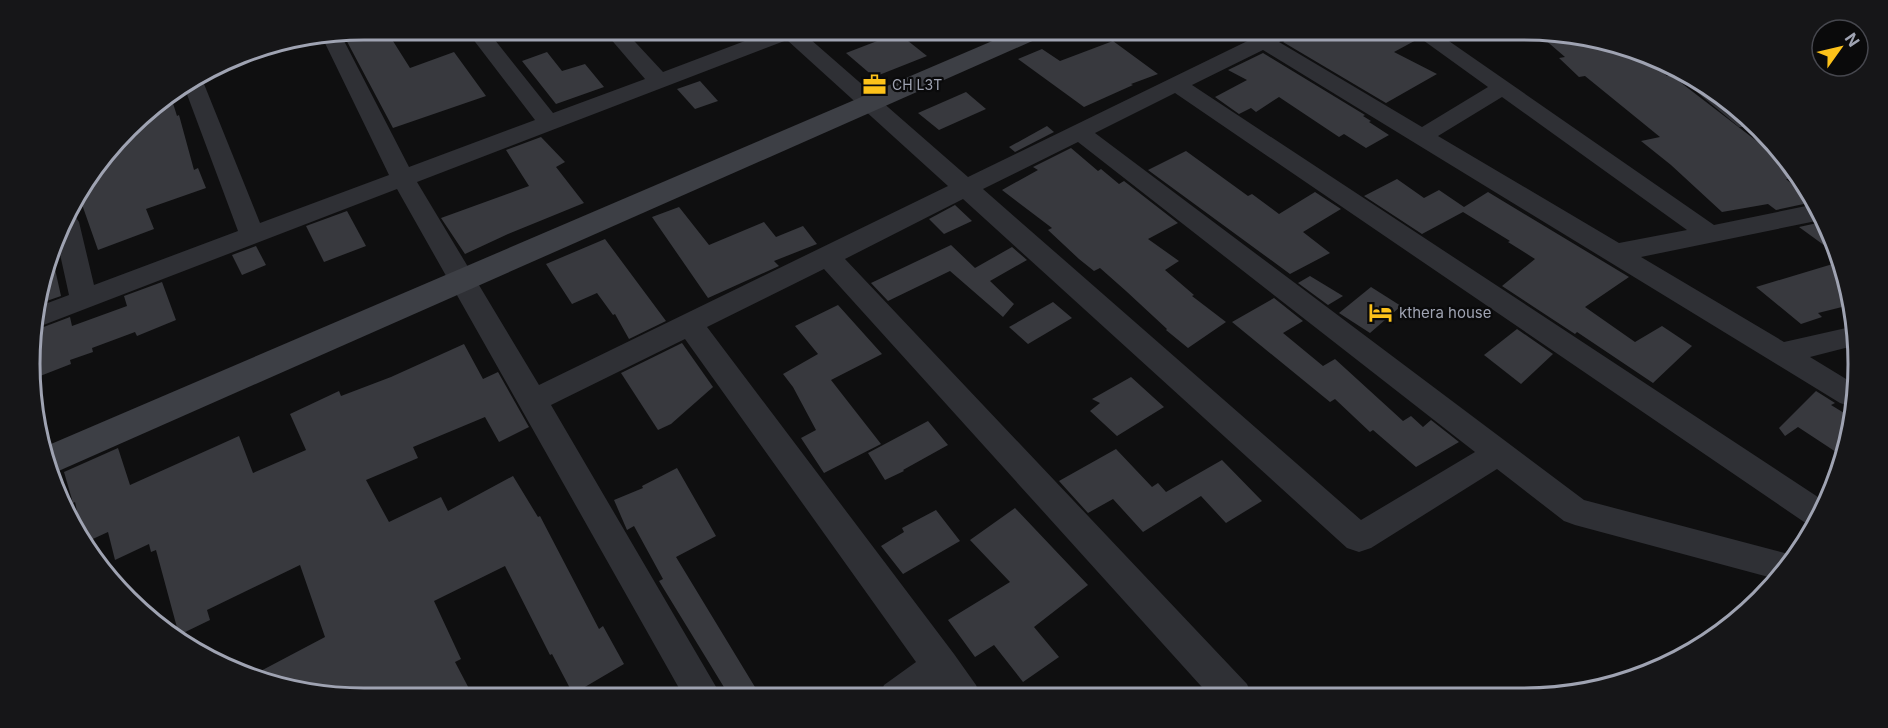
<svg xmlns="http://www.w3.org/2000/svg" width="1888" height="728" font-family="Inter,sans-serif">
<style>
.building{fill:#38393e}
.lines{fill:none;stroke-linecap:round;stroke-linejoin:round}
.street{fill:#2f3035;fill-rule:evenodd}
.secondary{fill:#3d3f45;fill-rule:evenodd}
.labels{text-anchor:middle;stroke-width:4.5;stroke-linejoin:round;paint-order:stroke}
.far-poi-label{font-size:14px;fill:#9fa3b2;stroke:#0a0a0b;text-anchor:start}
.poi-label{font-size:15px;fill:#9fa3b2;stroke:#0a0a0b;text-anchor:start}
.rim{fill:none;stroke:#9fa3b2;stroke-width:3}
</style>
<rect width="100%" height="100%" fill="#0f0f10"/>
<!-- building -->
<g class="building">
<path d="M364 30H386L410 68 454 52 486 96 393 128 343 34Z"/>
<path d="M1302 30H1407L1418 39 1394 52 1437 74 1386 103 1283 42Z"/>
<path d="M1536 32 1571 36 1580 43 1598 40 1611 41 1643 57 1667 76 1671 75 1780 159 1797 178 1786 179 1813 202 1776 210 1768 204 1722 212 1671 165 1641 141 1660 137 1585 76 1579 77 1559 58 1565 57Z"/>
<path d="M898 33 927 56 874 77 846 53Z"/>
<path d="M1113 41 1158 74 1131 84 1133 85 1084 107 1018 59 1042 49 1060 61Z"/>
<path d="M547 52 562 71 585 64 604 87 556 104 522 61Z"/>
<path d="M1263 53 1365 115 1363 116 1371 121 1369 122 1389 135 1366 148 1344 134 1339 137 1279 97 1256 112 1251 108 1239 114 1215 97 1247 80 1228 70Z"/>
<path d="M700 81 718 101 695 109 677 89Z"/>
<path d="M966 92 986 109 939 130 918 113Z"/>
<path d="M171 97 177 116 179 115 194 170 198 168 206 188 146 209 154 229 98 250 78 193 144 113Z"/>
<path d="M1047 126 1054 132 1015 152 1009 147Z"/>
<path d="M541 137 565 162 556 167 584 203 508 234 465 254 441 218 529 186 506 150Z"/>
<path d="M1071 148 1098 171 1101 169 1119 184 1124 181 1178 223 1148 239 1179 261 1165 270 1194 295 1192 296 1226 322 1188 348 1166 330 1167 329 1126 291 1100 268 1094 271 1079 259 1048 230 1052 228 1002 190 1038 170 1033 167Z"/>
<path d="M1186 151 1248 196 1252 194 1279 214 1315 192 1341 209 1303 232 1330 253 1290 274 1148 170Z"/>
<path d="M1397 179 1424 198 1439 190 1464 207 1488 192 1629 277 1585 307 1635 342 1662 326 1692 346 1653 383 1577 332 1575 334 1502 286 1535 259 1508 242 1510 241 1463 212 1422 234 1364 196Z"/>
<path d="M955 205 972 221 944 234 929 219Z"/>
<path d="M679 207 709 245 764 222 776 237 803 226 817 244 774 261 779 266 708 298 652 217Z"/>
<path d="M347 211 366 246 324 262 306 226Z"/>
<path d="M1822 222 1832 251 1799 227Z"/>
<path d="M605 239 666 321 629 339 615 314 613 315 597 293 572 304 546 264Z"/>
<path d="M951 245 975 268 1012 247 1027 260 990 281 1014 304 1003 317 950 271 888 301 871 283Z"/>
<path d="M256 246 266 265 242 275 232 255Z"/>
<path d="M53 260 61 296 38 304 50 270Z"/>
<path d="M1836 263 1850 305 1818 313 1822 317 1801 324 1756 287Z"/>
<path d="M1310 276 1343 296 1328 305 1298 283Z"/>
<path d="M162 282 176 320 137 336 135 332 92 348 93 352 70 360 71 364 35 378 33 331 70 317 72 326 127 306 124 296Z"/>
<path d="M1371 287 1401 306 1370 333 1339 313Z"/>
<path d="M1274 298 1303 321 1283 333 1323 366 1335 359 1403 421 1411 416 1423 427 1431 420 1459 442 1416 467 1373 430 1370 432 1335 399 1330 402 1232 322Z"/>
<path d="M1053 302 1072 318 1028 344 1009 327Z"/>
<path d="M838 305 882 354 831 380 881 444 824 473 801 438 816 430 793 387 783 374 818 354 795 326Z"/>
<path d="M1517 329 1553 354 1521 384 1484 355Z"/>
<path d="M682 343 713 387 671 424 658 430 621 373Z"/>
<path d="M464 344 483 379 498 372 529 427 499 442 485 417 413 447 418 458 366 480 389 522 441 497 448 511 513 476 538 517 540 516 599 629 603 626 624 664 573 694 552 654 550 655 505 566 434 601 461 659 455 662 474 698H364L277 687 253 675 325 637 300 565 207 610 210 620 179 635 156 550 151 552 149 544 115 560 108 532 84 543 75 502 73 503 64 472 118 448 130 485 239 436 253 473 306 450 290 414 339 391 341 396 391 377Z"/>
<path d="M1131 377 1164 407 1117 436 1090 411 1100 403 1092 399Z"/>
<path d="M1816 391 1835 403 1831 405 1849 416 1847 441 1836 452 1798 427 1785 436 1779 428Z"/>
<path d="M928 421 948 445 903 470 904 471 885 480 868 453Z"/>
<path d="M1116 449 1152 487 1158 483 1166 492 1222 460 1262 501 1226 523 1201 496 1143 532 1113 499 1088 513 1059 481Z"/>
<path d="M677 468 716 536 676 557 761 697H730L659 581 663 579 634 526 627 530 614 500 643 488 642 486Z"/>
<path d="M1015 508 1088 585 1034 627 1059 657 1023 682 994 645 975 657 948 620 1010 582 970 540Z"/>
<path d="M936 510 960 541 903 574 881 546 904 532 902 528Z"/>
</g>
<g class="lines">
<!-- street -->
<g class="street">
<path d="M466 30H487L553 113 645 79 603 30H624L663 72 774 30H803L802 32 968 177 1270 30H1296L1293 34 1279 42 1422 127 1488 87 1409 30H1433L1714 225 1816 204 1821 220 1641 257 1784 342 1855 326 1853 346 1810 357 1851 382 1849 406 1840 403 1263 50 1192 85 1824 501 1813 526 1807 524 1175 93 1095 133 1584 500 1796 556 1776 579 1575 525 1564 521 1497 469 1371 548 1359 552 1347 548 963 199 845 259 1247 684 1252 696H1210L824 269 707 327 954 654 976 685 981 697H941L936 690 928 697H879L884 685 916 662 685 339 551 405 722 697H684L397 189 33 329V320L37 307 69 295 58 245 69 214 75 216 79 222 94 285 238 231 185 89 202 79 260 223 389 175 322 37 341 35 409 167 535 120ZM787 40 948 186 539 385 417 182ZM1502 97 1687 230 1619 243 1438 136ZM1078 142 1475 452 1361 520 983 189Z"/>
<path d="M1698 84 1728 99 1752 127H1739L1698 93 1695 88Z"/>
</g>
<!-- secondary -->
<path class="secondary" d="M1018 30H1050L1046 35 54 473 44 447Z"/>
</g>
<!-- icons -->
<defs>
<symbol id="office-bare" viewBox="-9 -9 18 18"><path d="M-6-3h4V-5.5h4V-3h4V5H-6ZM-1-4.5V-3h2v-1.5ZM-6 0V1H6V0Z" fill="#fdc21a" stroke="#0a0a0b" stroke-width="2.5" paint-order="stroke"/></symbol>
<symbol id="hotel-bare" viewBox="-9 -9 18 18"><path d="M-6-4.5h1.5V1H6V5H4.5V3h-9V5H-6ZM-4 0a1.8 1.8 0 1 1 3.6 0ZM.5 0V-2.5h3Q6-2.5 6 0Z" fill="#fdc21a" stroke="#0a0a0b" stroke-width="2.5" paint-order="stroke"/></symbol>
</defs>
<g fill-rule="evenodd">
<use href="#office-bare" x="858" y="68" width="33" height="33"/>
<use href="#hotel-bare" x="1364" y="296" width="33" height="33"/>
</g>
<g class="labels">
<!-- far-poi labels -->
<g class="far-poi-label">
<text x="892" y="90">CH L3T</text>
</g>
<!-- poi labels -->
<g class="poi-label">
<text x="1399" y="318">kthera house</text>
</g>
</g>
<!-- crop -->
<path d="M0 0H1888V728H0ZM364 40H1524A324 324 0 0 1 1848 364V364A324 324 0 0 1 1524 688H364A324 324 0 0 1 40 364V364A324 324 0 0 1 364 40Z" fill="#161618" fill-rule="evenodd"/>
<path class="rim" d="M364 40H1524A324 324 0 0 1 1848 364V364A324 324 0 0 1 1524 688H364A324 324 0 0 1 40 364V364A324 324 0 0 1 364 40Z"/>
<!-- north arrow -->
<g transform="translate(1840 48) rotate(56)"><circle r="28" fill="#0a0a0b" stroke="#46474e" stroke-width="1.5"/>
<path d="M0-4.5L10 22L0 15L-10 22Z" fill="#fdc21a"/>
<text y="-9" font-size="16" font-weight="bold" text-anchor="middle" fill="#9fa3b2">N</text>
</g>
</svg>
